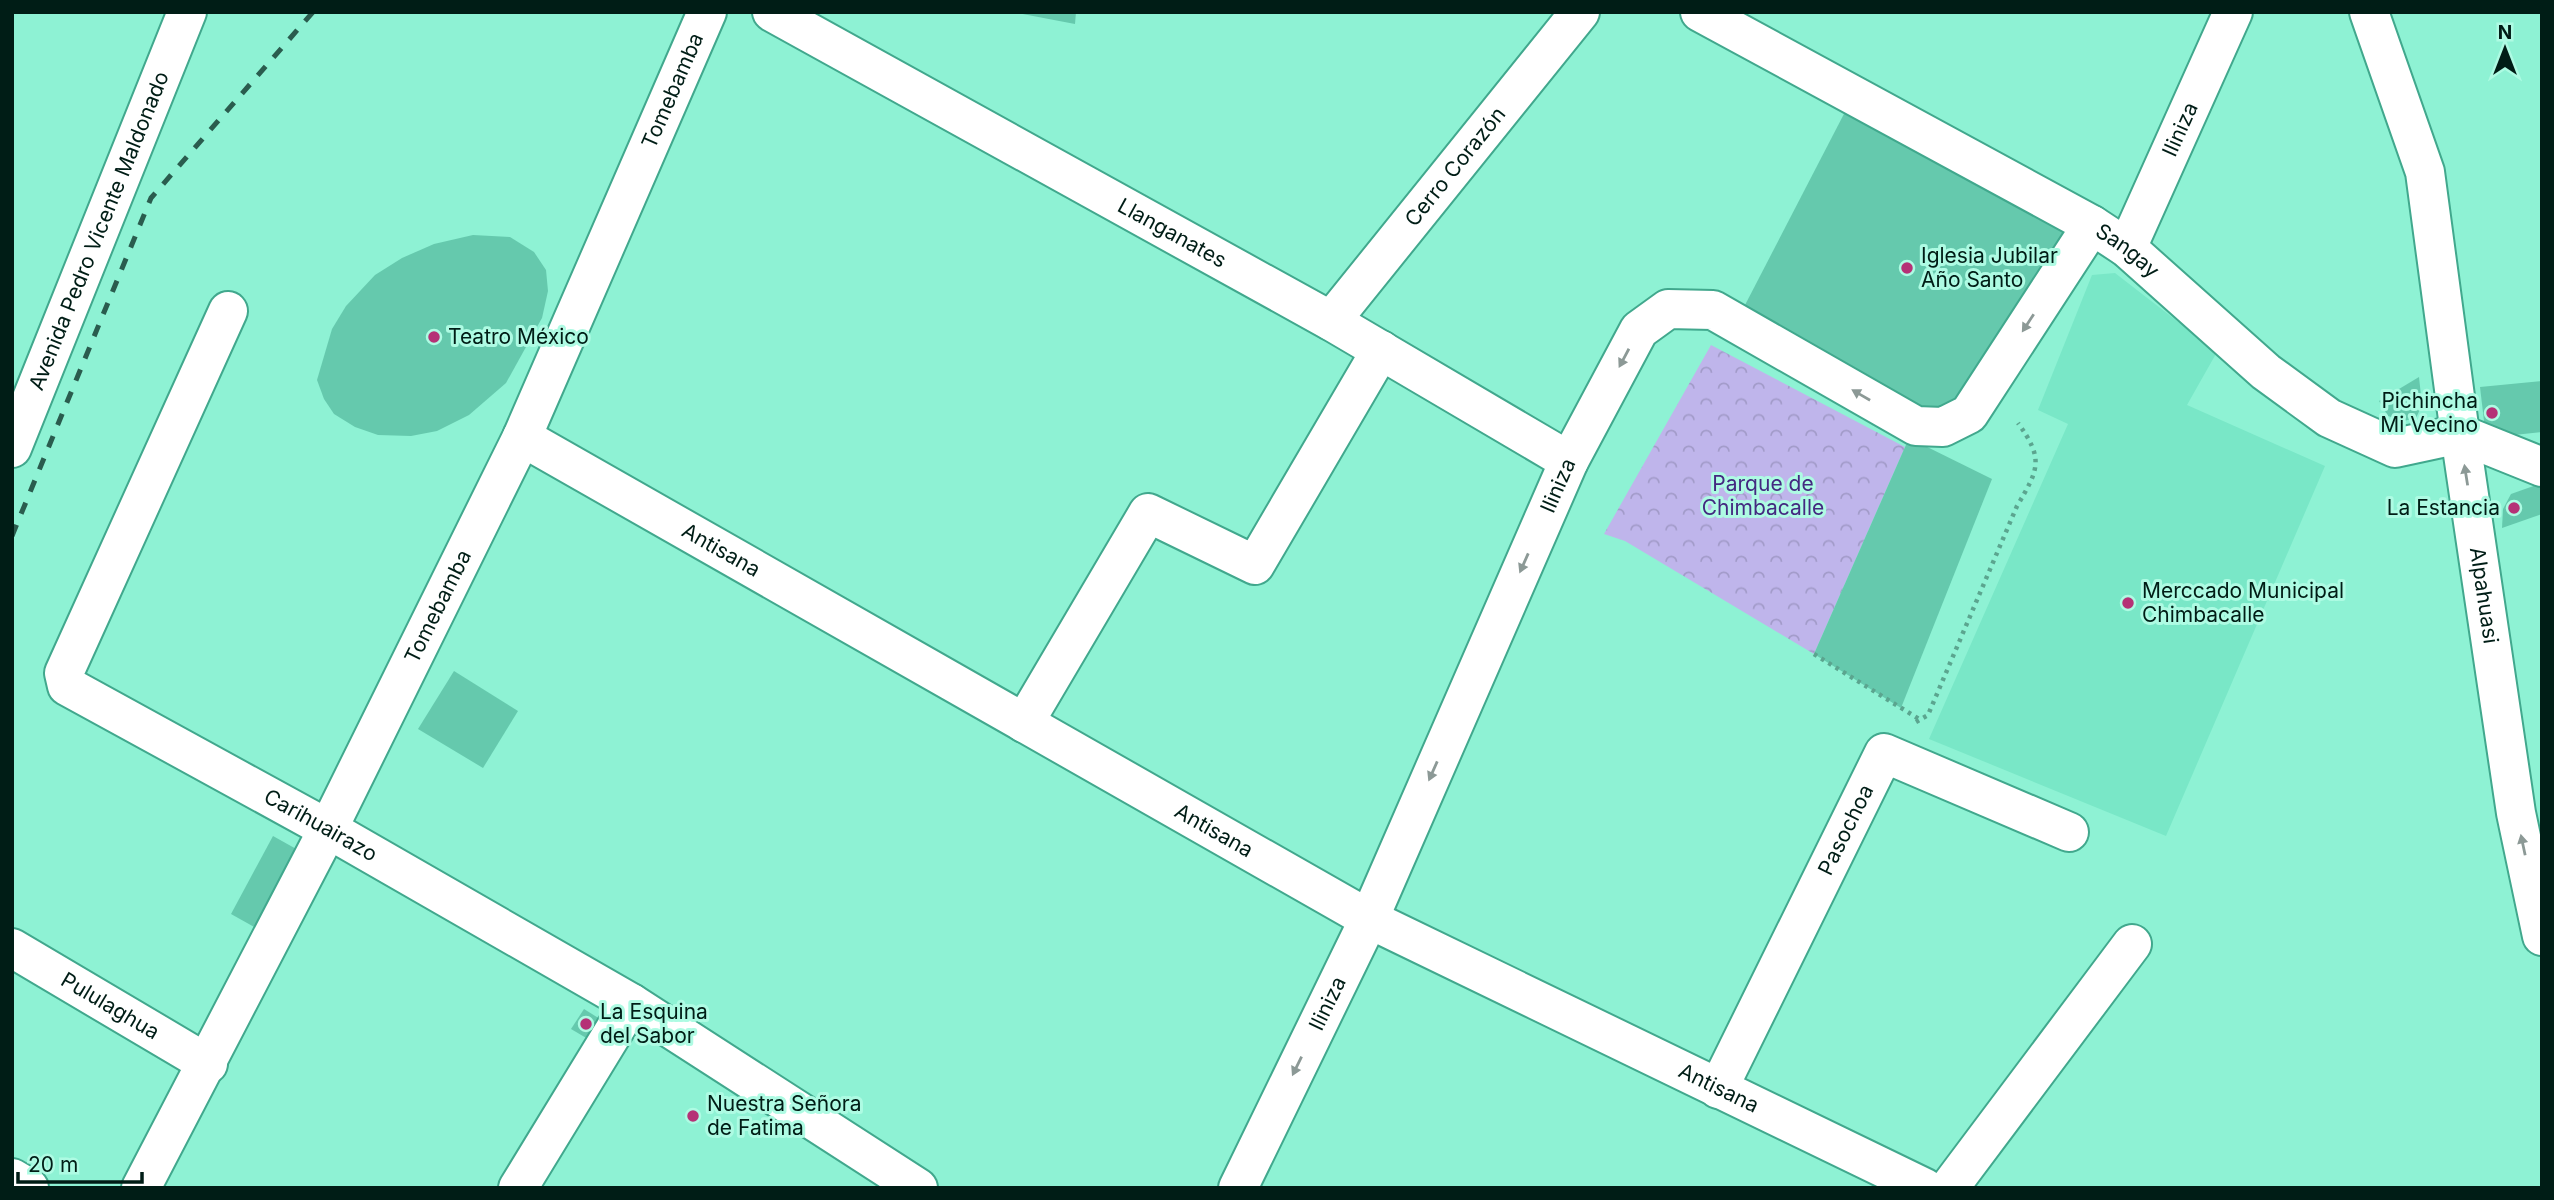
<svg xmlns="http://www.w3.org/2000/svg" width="2554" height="1200" font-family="Inter,sans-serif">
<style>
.built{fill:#79e7c7}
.park{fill:url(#park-crowns)}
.building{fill:#65c9ad}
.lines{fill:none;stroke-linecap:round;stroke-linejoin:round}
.minor-casing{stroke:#41a88d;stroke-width:42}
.path{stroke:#5ba58f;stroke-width:4.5;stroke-dasharray:3.5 5;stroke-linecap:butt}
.minor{stroke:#fff;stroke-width:38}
.rail{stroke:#2a5c4e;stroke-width:5;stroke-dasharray:12 12;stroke-linecap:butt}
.oneway{fill:#8c9996}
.poi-dot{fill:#b53176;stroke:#aefbe3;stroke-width:2.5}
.labels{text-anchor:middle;stroke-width:6;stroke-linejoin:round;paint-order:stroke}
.street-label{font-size:21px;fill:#001d16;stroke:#aefbe3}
.poi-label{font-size:21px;fill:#001d16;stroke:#aefbe3;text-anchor:start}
.park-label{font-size:21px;fill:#442980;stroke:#aefbe3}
</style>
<defs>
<pattern id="park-crowns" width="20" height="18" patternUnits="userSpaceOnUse" patternTransform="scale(1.75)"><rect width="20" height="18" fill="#bfb5eb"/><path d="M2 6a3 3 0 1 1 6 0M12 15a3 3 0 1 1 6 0" fill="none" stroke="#a29bc9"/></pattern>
</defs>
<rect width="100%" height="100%" fill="#8ef2d4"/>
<!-- built -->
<path class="built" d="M2115 273 2217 352 2187 405 2325 466 2166 836 1929 739 2068 424 2038 410 2092 275Z"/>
<!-- park -->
<path class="park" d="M1711 345 1905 447 1814 654 1625 541 1604 534Z"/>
<!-- building -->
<g class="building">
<path d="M1012 12H1076L1075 24Z"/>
<path d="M1846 110 2075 229 1962 409 1919 417 1744 307Z"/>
<path d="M473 235 510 237 534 252 546 270 548 291 542 318 506 383 469 415 437 431 411 436 378 435 355 427 334 414 324 399 317 380 332 329 346 306 375 275 402 258 434 244Z"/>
<path d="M2419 377 2422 405 2416 418 2404 421 2388 416 2379 401Z"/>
<path d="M2542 381V432L2486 438 2480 387Z"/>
<path d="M1909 438 1992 479 1901 708 1814 654Z"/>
<path d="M2542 483V514L2502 528 2503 509 2511 494Z"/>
<path d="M454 671 518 711 483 768 418 729Z"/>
<path d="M273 836 307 855 265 933 231 914Z"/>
<path d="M584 1009 600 1019 588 1039 571 1029Z"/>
</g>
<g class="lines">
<defs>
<g id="minor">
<path id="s1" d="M772 12 1331 321 1569 461"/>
<path id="s2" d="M1700 12 2092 225 2127 248 2266 372 2329 418 2395 448 2460 434 2542 467"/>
<path id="s3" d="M2369 12 2425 172 2460 434 2516 813 2542 936"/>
<path id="s4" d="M2127 248 2233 12"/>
<path id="s5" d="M228 311 64 673 67 686 328 829 631 1003 918 1188"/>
<path id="s6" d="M1331 321 1580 12"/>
<path id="s7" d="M522 437 1369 919 1925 1188"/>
<path id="s8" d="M12 448 187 12"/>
<path d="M1024 723 1148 513 1255 565 1381 350"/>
<path id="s9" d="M12 948 208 1064"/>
<path id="s10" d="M1718 1089 1884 753 2069 832"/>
<path d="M12 1178 29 1188"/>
<path id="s11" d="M141 1188 328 829 522 437 707 12"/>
<path d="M518 1188 631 1003"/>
<path id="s12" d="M1238 1188 1369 919 1569 461 1639 330 1668 309 1713 310 1916 426 1943 427 1969 414 2092 225"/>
<path d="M1949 1188 2132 944"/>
</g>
</defs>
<!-- minor casing -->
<use href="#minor" class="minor-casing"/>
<!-- path -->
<g class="path">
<path d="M1814 654 1919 719"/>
<path d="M1916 722 1928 715 2017 506C2039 469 2044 459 2018 423"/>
</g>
<!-- minor -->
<use href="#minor" class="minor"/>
<!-- rail -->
<path class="rail" d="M12 536 151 198 313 12"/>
</g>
<!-- one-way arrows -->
<defs><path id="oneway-solid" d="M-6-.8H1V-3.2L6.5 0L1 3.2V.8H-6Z" transform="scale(1.75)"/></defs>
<g class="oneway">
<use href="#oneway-solid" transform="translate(2028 323) rotate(123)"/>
<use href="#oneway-solid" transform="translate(1624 358) rotate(118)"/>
<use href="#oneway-solid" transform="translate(1861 395) rotate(-150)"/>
<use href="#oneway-solid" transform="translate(2466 475) rotate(-99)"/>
<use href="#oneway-solid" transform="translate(1524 563) rotate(114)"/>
<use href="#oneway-solid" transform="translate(1433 771) rotate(114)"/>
<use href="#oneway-solid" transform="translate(2523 845) rotate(-102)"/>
<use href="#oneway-solid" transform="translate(1297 1066) rotate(116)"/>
</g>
<!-- markers -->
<g class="poi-dot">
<circle cx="1907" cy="268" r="7"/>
<circle cx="434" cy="337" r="7"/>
<circle cx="2492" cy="413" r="7"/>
<circle cx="2514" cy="508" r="7"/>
<circle cx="2128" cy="603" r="7"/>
<circle cx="586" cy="1024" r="7"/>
<circle cx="693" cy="1116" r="7"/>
</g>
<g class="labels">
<!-- street labels -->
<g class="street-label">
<text dy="7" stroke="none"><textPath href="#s11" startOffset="1220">Tomebamba</textPath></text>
<text dy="7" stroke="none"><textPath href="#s4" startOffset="130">Iliniza</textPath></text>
<text dy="7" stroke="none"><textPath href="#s6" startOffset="198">Cerro Corazón</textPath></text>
<text dy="7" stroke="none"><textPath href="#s8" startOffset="234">Avenida Pedro Vicente Maldonado</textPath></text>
<text dy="7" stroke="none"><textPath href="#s1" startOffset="457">Llanganates</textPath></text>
<text dy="7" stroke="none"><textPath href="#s2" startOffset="490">Sangay</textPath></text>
<text dy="7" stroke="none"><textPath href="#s12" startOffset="772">Iliniza</textPath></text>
<text dy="7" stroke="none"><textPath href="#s7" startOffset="229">Antisana</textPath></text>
<text dy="7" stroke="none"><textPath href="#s3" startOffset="597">Alpahuasi</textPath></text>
<text dy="7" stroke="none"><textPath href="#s11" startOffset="653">Tomebamba</textPath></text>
<text dy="7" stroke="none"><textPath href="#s5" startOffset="700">Carihuairazo</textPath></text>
<text dy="7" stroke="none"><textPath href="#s7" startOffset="796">Antisana</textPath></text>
<text dy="7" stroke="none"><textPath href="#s10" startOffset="289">Pasochoa</textPath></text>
<text dy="7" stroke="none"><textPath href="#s12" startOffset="205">Iliniza</textPath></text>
<text dy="7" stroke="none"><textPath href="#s9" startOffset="114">Pululaghua</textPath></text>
<text dy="7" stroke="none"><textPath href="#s7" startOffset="1363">Antisana</textPath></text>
</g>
<!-- poi labels -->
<g class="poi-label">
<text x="1921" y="263">Iglesia Jubilar<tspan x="1921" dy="24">Año Santo</tspan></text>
<text x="448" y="344">Teatro México</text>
<text x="2478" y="408" text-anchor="end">Pichincha<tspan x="2478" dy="24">Mi Vecino</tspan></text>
<text x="2500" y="515" text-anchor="end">La Estancia</text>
<text x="2142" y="598">Merccado Municipal<tspan x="2142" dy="24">Chimbacalle</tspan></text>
<text x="600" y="1019">La Esquina<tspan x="600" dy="24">del Sabor</tspan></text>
<text x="707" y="1111">Nuestra Señora<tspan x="707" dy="24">de Fatima</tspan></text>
</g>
<!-- park labels -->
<g class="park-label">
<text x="1763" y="491">Parque de<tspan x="1763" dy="24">Chimbacalle</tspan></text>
</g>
</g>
<!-- border -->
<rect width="2554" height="1200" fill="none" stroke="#001d16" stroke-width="28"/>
<!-- north arrow -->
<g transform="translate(2505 49)" stroke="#aefbe3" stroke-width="5" paint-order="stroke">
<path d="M0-5L12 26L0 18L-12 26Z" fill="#001d16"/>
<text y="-10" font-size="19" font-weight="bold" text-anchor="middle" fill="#001d16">N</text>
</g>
<!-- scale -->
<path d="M18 1172v10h124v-10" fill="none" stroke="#001d16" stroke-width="3.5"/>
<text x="28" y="1172" font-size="21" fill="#001d16" stroke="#aefbe3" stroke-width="5" paint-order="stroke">20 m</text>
</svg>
